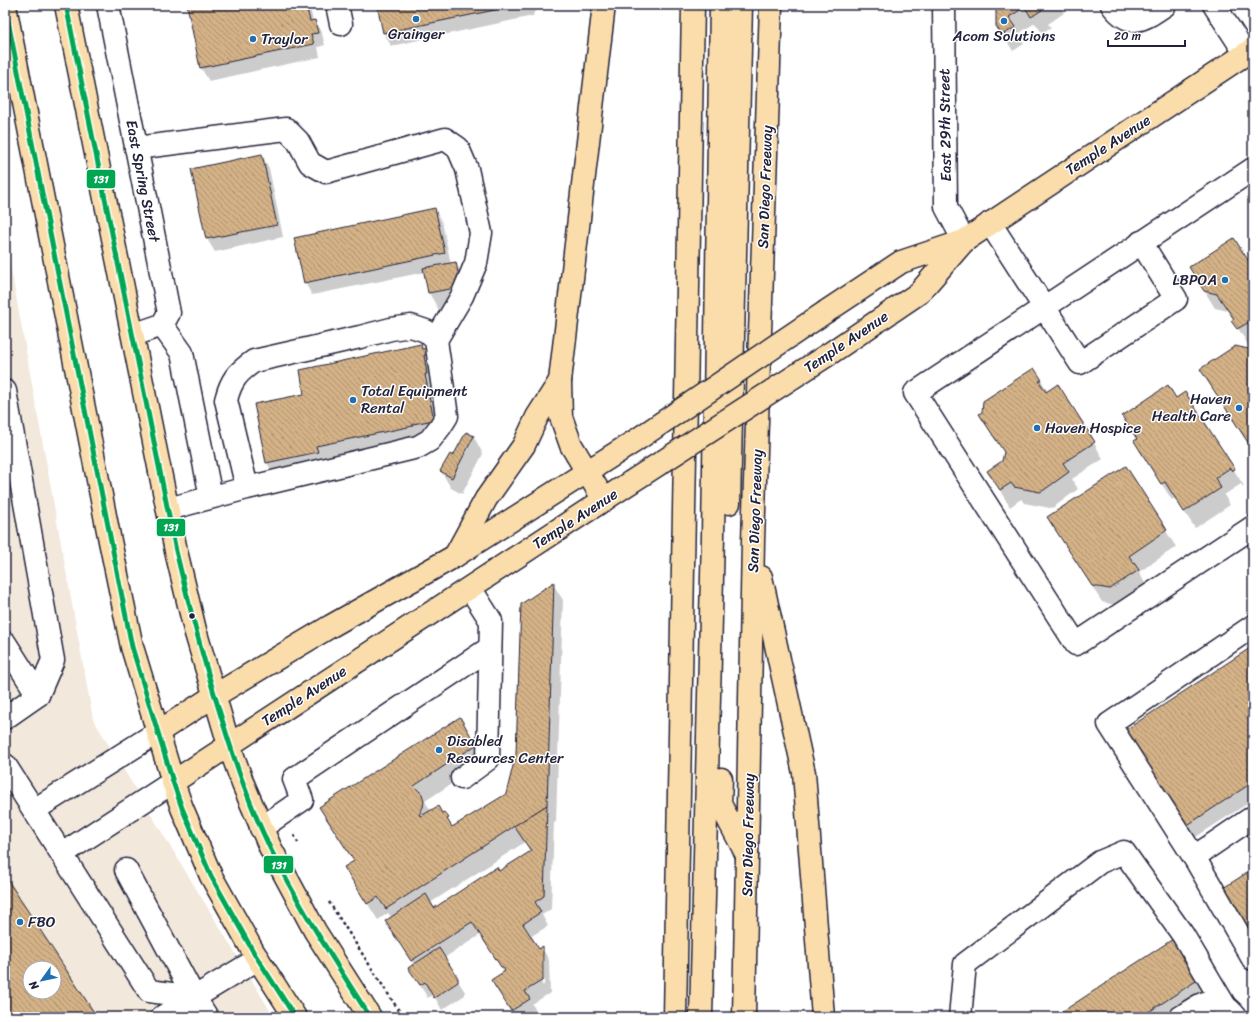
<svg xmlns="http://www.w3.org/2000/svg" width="1258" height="1022" font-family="Sriracha,sans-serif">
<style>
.built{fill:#f2e8db;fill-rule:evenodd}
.shadow{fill:#0003;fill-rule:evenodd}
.building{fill:url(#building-back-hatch);stroke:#22223b;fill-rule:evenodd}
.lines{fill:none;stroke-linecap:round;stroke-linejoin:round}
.minor-casing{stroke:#22223b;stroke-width:25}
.major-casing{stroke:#22223b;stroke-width:25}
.highway-casing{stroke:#22223b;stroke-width:25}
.path{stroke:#22223b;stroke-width:2.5;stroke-dasharray:3 3;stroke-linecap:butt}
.minor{stroke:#fff;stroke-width:22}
.major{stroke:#faddab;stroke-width:22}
.highway{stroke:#faddab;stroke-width:22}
.major-bridge-casing{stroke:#22223b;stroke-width:25;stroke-linecap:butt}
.major-bridge{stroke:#faddab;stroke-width:22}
.bus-1-casing{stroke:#fff;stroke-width:8}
.bus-1{stroke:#00a651;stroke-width:5}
.poi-dot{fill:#1f6fb2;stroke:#fff;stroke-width:1.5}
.bus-dot{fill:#22223b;stroke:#fff;stroke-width:1.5}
.labels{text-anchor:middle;stroke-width:3;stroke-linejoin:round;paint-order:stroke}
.poi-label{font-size:15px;fill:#22223b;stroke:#fff;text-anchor:start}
.street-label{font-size:15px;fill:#22223b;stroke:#fff}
.line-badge{stroke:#fff;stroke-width:1.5}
.badge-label{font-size:11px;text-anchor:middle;font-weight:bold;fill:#fff}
</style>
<defs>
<pattern id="building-back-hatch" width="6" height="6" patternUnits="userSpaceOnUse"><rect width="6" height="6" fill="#d4b287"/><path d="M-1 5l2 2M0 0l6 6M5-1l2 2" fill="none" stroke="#ac9070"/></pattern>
</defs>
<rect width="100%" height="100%" fill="#fff"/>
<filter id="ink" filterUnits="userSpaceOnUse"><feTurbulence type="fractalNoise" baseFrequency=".025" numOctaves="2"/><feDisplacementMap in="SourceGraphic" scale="8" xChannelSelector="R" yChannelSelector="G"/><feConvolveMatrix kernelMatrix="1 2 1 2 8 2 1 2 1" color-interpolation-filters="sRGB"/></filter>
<g filter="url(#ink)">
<!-- built -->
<path class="built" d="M5 236 93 719 274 1017H5ZM30 968H54V992H30Z"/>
<!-- shadow -->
<g class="shadow">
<path d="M188 5H320L310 8 313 21H315L322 34 325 45 318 47 320 57 209 81 201 68Z"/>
<path d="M378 5H536V12H534L533 16 391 46 384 33Z"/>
<path d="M997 5H1063L1060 7 1064 13 1048 24 1051 27 1042 33 1035 23 1018 34 1024 44 1013 51 997 25Z"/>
<path d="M1134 5H1168L1143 21Z"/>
<path d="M262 155 269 168 283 237 215 252 207 239 193 169Z"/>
<path d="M435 210 442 222 451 264 455 263 465 279 470 304 439 310 429 293 425 272 312 295 305 283Z"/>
<path d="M1253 270V342L1248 345 1228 311 1215 308 1200 284Z"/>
<path d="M421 345 423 350 430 349 434 386 431 387 441 433 274 475 267 463 306 395Z"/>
<path d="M1253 351V451L1201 370Z"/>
<path d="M1041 380 1048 392 1094 443 1103 459 1072 479 1078 489 1054 507 1050 508 1024 503 1021 499 1010 507 988 471 1003 462 1005 454 980 415 983 413 984 402Z"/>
<path d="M1185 393 1244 486 1243 487 1241 484 1224 495 1230 505 1195 528 1175 498 1172 500 1145 458 1135 442 1137 440 1123 416 1175 399Z"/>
<path d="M467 434 474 437 483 454 462 494 451 488 441 471 454 457Z"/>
<path d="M1126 467 1176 547 1139 572 1147 587 1120 606 1102 602 1048 518Z"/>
<path d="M553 584 563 600 556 822 554 823 551 909 542 915 548 926 530 937 539 950 542 948 549 960 550 993 532 1004 537 1012 530 1017H515L500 993 505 973 480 935 444 958 465 992V995L442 1010 433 994 428 998 417 981 414 965 394 934 392 918 388 913 378 920 355 884 345 868 354 862 330 824 459 718 485 762 425 801 431 811 442 815 444 813 453 828 507 794 517 754ZM525 842 531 852 499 873 434 909 430 903ZM542 953 544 955V985H542Z"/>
<path d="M1253 648V800L1188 842 1126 748Z"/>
<path d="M1173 940 1208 996 1176 1017H1056Z"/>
</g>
<!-- building -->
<g class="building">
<path d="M187 5H306L310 21 315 20 318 33 311 34 314 44 200 68Z"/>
<path d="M377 5H519L383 33Z"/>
<path d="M996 5H1042L1040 7 1042 10 1031 17 1025 7 1009 17 1016 27 1002 35 996 26Z"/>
<path d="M262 154 277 225 206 239 191 169Z"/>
<path d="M435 208 445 253 304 283 294 238Z"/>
<path d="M1234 238 1253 268V320L1237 329 1231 321 1234 319 1217 294 1204 291 1189 267Z"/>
<path d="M456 262 461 287 428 293 423 268Z"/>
<path d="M421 344 422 349 430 348 432 354 424 355 427 374H425L428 390 437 388 438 394 429 396 434 420 413 424V426L316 446 318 452 266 463 254 404 304 394 300 370Z"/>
<path d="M1235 346 1253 350V446L1251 447 1200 369Z"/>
<path d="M1034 368 1042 380 1039 381 1046 392 1058 384 1095 442 1063 463 1069 472 1044 490 1040 492 1014 487 1011 483 1000 490 987 471 1002 461 1004 452 979 414 982 412 983 401Z"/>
<path d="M1168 385 1176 398 1185 392 1235 469 1232 471 1230 468 1215 478 1221 488 1184 512 1165 482 1161 484 1134 441 1137 439 1122 416Z"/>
<path d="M466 432 474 436 452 478 440 471 450 454 453 456Z"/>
<path d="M1126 466 1167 530 1129 556 1139 570 1110 589 1092 586 1047 517Z"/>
<path d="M554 582 547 805 386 909 378 897 367 904 344 867 354 861 319 807 460 717 476 745 414 786 422 794 424 801 423 807 419 815 421 816 438 806 442 813 444 812 449 818 447 819 452 827 506 794 516 754 521 604Z"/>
<path d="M1253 646V782L1180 830 1118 735Z"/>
<path d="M547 805 544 896 535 902 541 912 523 924 539 949 543 946V980L525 991 530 999 511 1011 491 980 505 971 503 967H501L472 922 411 961 385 921 426 894 434 908 497 867 499 871 531 851 514 826Z"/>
<path d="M1253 869V941L1220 890Z"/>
<path d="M5 876 97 1017H5ZM30 968H54V992H30Z"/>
<path d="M1173 939 1199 979 1141 1017H1054Z"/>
<path d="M439 948 458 978V982L434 998 425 982 420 985 408 968Z"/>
</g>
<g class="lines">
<defs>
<g id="minor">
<path d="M108 5 169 313 162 325 133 335"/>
<path d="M337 5 341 24"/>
<path d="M944 5 946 207 964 241"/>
<path d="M1112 5C1131 30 1144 19 1165 5"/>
<path d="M1214 5 1246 54"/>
<path d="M136 148 286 129 298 141 310 163 326 172 445 139 458 148 467 169 481 233 476 263 462 296 436 340"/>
<path d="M1253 169 915 393 1076 644 1253 527"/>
<path d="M990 223 1080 363 1176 299 1141 242"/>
<path d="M162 325 182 353 211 497"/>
<path d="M5 391 53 660 38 695 5 718"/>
<path d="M168 509 247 488 418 447 430 440 440 427 447 416 436 340 426 331 411 326 391 329 360 337 254 361C237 373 231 380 226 400L247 488"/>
<path d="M1253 626 1109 724 1194 857 1253 959"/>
<path d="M5 643 38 695"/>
<path d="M5 765 149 991 194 997 207 1017"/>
<path d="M462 778 488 759 491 621 470 588"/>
<path d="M34 810 158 732"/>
<path d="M261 828 302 800 294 779 490 648"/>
<path d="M62 854 173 782"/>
<path d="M1194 857 1253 817"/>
<path d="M126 870 194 997"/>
<path d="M162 1017 258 959"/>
<path d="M960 1017 965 964 1100 862 1124 852 1183 935 1225 1006"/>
<path d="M1181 1017C1204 1002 1215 992 1236 1017"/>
</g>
<g id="major">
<path d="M66 5 176 551 195 630 229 745 243 784 270 847 315 931 370 1017"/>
<path d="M5 6 110 541 132 647 173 782 182 808 211 876 254 953 295 1017"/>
<path d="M827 311 901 262 964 241 1253 49"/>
<path d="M829 354 919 293 964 241"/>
<path d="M158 732 214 696 331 626 455 556 635 441"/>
<path d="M173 782 631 482"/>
</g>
<g id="highway">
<path d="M604 500 571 445 561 417 560 381 604 5"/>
<path d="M729 503 741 5"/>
<path d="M455 556 486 499 524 445 537 417 560 381"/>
<path d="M761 577 804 773 823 1017"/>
<path d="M721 779 720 804 747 855"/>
<path d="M675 1017 693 5"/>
<path d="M701 1017 713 536 721 5"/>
<path d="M744 1017 753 541 771 5"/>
</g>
</defs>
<!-- minor casing -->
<use href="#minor" class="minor-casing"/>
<!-- major casing -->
<use href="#major" class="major-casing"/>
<!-- highway casing -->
<use href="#highway" class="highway-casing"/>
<!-- path -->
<g class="path">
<path d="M294 835 299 845"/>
<path d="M329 902 403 1017"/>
</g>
<!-- minor -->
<use href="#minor" class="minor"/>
<!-- major -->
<use href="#major" class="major"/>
<!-- highway -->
<use href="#highway" class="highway"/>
<defs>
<g id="major-bridge">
<path d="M635 441 827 311"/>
<path d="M631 482 829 354"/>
</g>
</defs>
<!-- major-bridge casing -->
<use href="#major-bridge" class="major-bridge-casing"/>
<!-- major-bridge -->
<use href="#major-bridge" class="major-bridge"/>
<defs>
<g id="bus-1">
<path d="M66 5 176 551C188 601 201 651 216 700 231 750 247 800 270 848 299 907 335 962 370 1017"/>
<path d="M5 6 132 647 173 782 182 808 211 876 254 953 295 1017"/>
</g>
</defs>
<!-- bus-1 casing -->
<use href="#bus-1" class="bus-1-casing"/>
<!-- bus-1 -->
<use href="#bus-1" class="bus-1"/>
</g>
</g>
<!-- markers -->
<g class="poi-dot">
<circle cx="416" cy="19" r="4"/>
<circle cx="1004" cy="21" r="4"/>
<circle cx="253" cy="39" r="4"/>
<circle cx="1225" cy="280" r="4"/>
<circle cx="353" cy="400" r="4"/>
<circle cx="1239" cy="408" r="4"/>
<circle cx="1037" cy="428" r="4"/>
<circle cx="439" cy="750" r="4"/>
<circle cx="20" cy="922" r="4"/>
</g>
<circle class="bus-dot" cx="192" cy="616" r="3.5"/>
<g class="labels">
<!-- poi labels -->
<g class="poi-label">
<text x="416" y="39" text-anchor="middle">Grainger</text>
<text x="1004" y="41" text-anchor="middle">Acom Solutions</text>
<text x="261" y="44">Traylor</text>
<text x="1217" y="285" text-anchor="end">LBPOA</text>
<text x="361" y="396">Total Equipment<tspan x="361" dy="17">Rental</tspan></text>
<text x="1231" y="404" text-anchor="end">Haven<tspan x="1231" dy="17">Health Care</tspan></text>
<text x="1045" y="433">Haven Hospice</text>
<text x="447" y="746">Disabled<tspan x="447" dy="17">Resources Center</tspan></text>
<text x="28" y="927">FBO</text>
</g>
<!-- street labels -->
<g class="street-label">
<text transform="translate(945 125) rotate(-91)" y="5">East 29th Street</text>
<text transform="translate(1108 145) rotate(-33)" y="5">Temple Avenue</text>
<text transform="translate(143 181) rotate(79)" y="5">East Spring Street</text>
<text transform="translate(765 187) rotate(-88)" y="5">San Diego Freeway</text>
<text transform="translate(846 342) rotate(-34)" y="5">Temple Avenue</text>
<text transform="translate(755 511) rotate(-88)" y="5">San Diego Freeway</text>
<text transform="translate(575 519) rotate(-33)" y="5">Temple Avenue</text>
<text transform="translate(304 696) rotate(-33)" y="5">Temple Avenue</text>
<text transform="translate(748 835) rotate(-89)" y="5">San Diego Freeway</text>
</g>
</g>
<g class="line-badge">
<rect x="86" y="169" width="30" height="20" rx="4" fill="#00a651"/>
<rect x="156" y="518" width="30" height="19" rx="4" fill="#00a651"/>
<rect x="263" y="855" width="31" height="19" rx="4" fill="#00a651"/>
</g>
<g class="badge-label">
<text x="101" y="183">131</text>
<text x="171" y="531">131</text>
<text x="279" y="869">131</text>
</g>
<!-- margin -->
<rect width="1258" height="1022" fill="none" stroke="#fff" stroke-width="20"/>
<rect x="10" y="10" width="1238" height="1002" fill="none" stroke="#22223b" stroke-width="1.5" filter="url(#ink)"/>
<!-- north arrow -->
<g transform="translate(42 980) rotate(237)"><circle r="19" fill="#ffffff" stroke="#a7a7b1"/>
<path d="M0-3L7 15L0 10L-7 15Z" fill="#1f6fb2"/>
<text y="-6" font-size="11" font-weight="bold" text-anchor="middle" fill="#22223b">N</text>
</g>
<!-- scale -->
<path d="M1108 40v6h77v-6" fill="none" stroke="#22223b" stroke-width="2"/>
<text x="1114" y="40" font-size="12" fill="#22223b" stroke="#ffffff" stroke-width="3" paint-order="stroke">20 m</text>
</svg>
